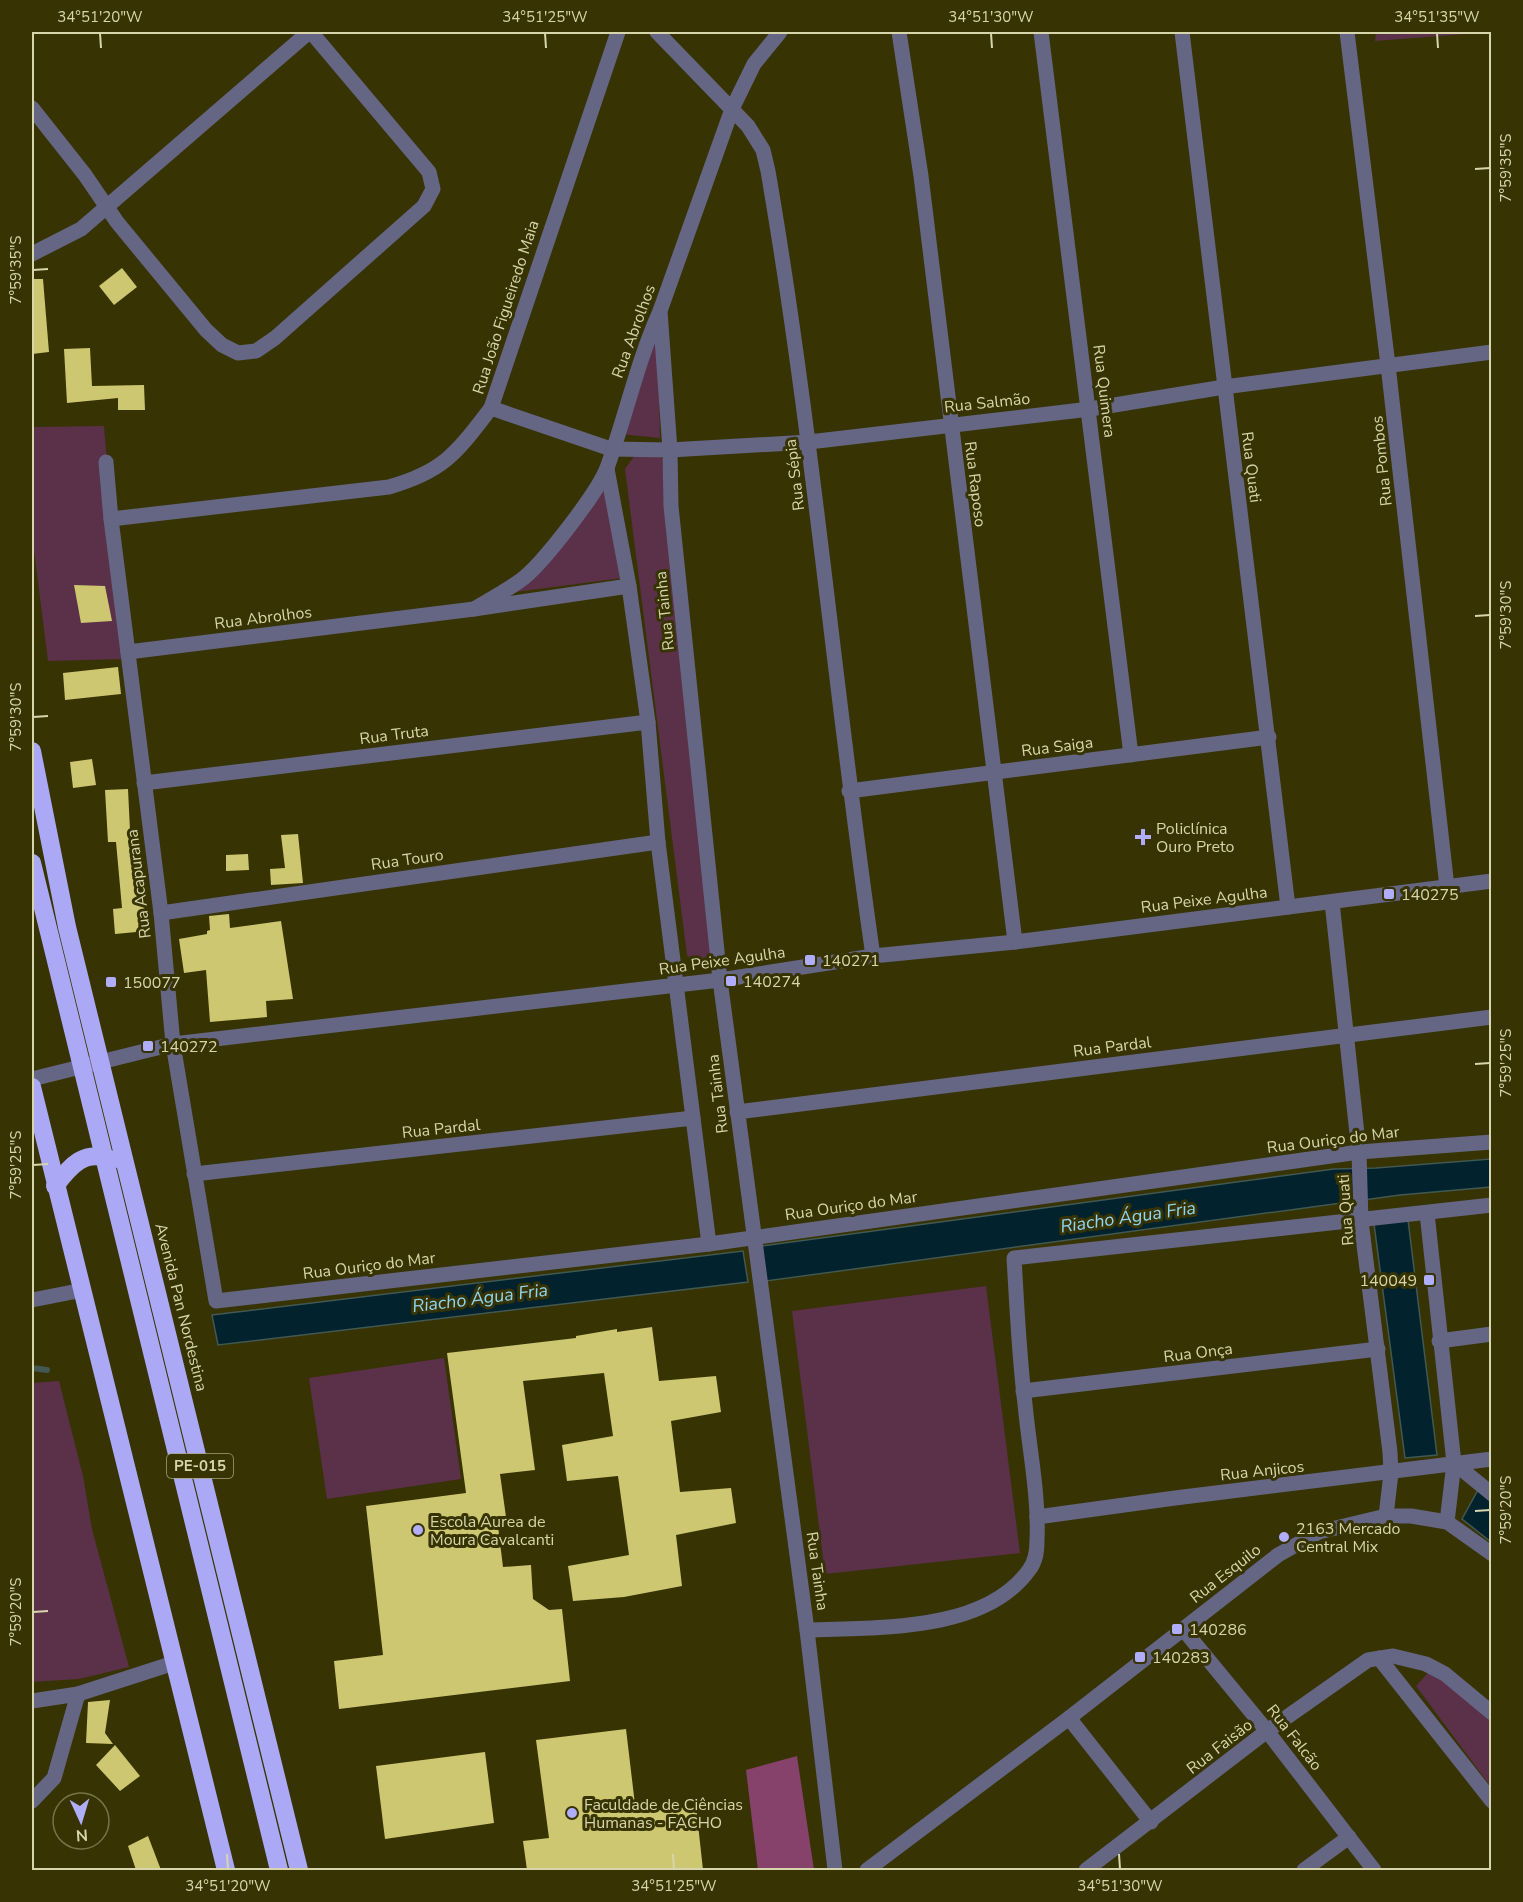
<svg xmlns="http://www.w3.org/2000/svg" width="1523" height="1902" font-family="'Nunito Sans',sans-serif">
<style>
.green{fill:#5b3049}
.forest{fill:#86426b}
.water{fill:#02222d;stroke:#425853;stroke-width:1.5}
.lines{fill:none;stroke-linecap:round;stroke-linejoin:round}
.stream{stroke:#425853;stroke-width:6}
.building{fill:#cdc771}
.minor{stroke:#656584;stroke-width:15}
.highway{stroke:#aba9f5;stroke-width:18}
.ticks{fill:none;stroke:#d7d5ac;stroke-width:2}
.poi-dot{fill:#b0aefa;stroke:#373302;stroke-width:2}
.labels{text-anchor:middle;stroke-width:6;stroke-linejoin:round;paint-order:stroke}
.shield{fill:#373302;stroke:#a7a479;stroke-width:1.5}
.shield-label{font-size:15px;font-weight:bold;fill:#d7d5ac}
.street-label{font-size:16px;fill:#d7d5ac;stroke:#373302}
.poi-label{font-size:16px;fill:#d7d5ac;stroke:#373302;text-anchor:start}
.water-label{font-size:18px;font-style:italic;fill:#8ed6f3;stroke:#373302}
.neatline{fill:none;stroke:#d7d5ac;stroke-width:2}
.ticks-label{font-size:15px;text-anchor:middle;fill:#d7d5ac}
</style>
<rect width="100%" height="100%" fill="#373302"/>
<!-- green -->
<g class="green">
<path d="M1376 32H1492L1375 41Z"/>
<path d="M657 326 660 438 620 434Z"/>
<path d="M104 426 123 659 48 661 32 535V427Z"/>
<path d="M652 454 662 458 666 465 710 950 709 958 692 962 687 955 625 469 635 455Z"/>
<path d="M604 483 622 578 515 592Z"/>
<path d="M986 1286 1020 1553 825 1574 792 1311Z"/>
<path d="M444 1358 461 1479 327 1499 309 1378Z"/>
<path d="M59 1381 83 1476 92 1529 129 1667 79 1679 32 1682V1383Z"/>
<path d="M1428 1673 1458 1689 1491 1719V1787L1416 1686Z"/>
</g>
<!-- forest -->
<path class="forest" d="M797 1756 814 1870H758L746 1770Z"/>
<!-- water -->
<g class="water">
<path d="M1491 1159V1187L1400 1195 766 1281 762 1246 1334 1169 1376 1168Z"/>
<path d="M1408 1220 1437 1455 1405 1458 1374 1224Z"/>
<path d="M743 1251 748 1282 218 1345 212 1315Z"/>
<path d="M1478 1490 1491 1502V1542L1462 1519Z"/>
</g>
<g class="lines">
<!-- stream -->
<path class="stream" d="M32 1368 47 1370"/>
</g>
<!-- building -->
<g class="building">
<path d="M122 268 137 287 114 305 99 286Z"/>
<path d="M32 279H43L49 352 32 354Z"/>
<path d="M90 348 92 386 144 385 145 410H118V398L67 403 64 349Z"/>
<path d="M74 585 105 586 112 621 81 623Z"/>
<path d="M118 667 121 694 65 700 63 673Z"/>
<path d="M92 759 96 785 73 788 70 762Z"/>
<path d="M128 789 131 851H138L147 931 115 934 113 909 122 908 116 842H108L105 790Z"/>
<path d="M298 834 303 883 271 885 270 869 285 868 281 835Z"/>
<path d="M248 854 249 870 226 871V855Z"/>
<path d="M229 914 230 928 281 921 293 999 266 1001 267 1017 210 1022 206 970 184 973 179 939 207 934V931L210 930 209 916Z"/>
<path d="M652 1327 659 1381 716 1376 721 1412 671 1421 680 1492 731 1488 736 1523 676 1535 682 1586 624 1597 573 1601 568 1566 629 1555 618 1476 567 1481 562 1445 613 1436 604 1373 523 1381 535 1470 500 1474 506 1517 497 1518 503 1567 531 1565 533 1599 549 1610 562 1609 570 1681 339 1709 334 1661 383 1655 366 1506 466 1493 447 1353 576 1338V1336L617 1329V1332Z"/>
<path d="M110 1700 105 1733 113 1744 86 1743 88 1702Z"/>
<path d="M626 1729 636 1813 696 1806 703 1870H527L523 1841 549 1838 536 1740Z"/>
<path d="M115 1745 140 1776 120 1791 96 1765Z"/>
<path d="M485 1752 494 1823 385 1839 376 1766Z"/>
<path d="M148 1836 161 1870H136L128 1846Z"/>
</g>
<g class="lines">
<!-- minor -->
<g class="minor">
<path d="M657 32 748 126 763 150 768 171C813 432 835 695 873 956"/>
<path d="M899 32 921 176 1015 942"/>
<path d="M1041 32 1131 755"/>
<path d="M1182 32 1288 907"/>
<path d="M1347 32 1388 365 1447 887"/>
<path d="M32 108 85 175 117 222 206 330 222 345 238 353 256 351 275 338 424 206 433 189 429 172 311 32"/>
<path d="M32 254 81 229 309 32"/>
<path d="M660 311 670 450 671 506 720 980 807 1630 835 1870"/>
<path d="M491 408 611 449 670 450 809 442 1090 409 1224 387 1492 352"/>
<path d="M106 462 111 519 161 913 173 1044 216 1301 709 1244 1359 1152 1492 1142"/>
<path d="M607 469 629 586 648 722 658 842 709 1244"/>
<path d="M111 519 389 487C445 471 457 452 491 408L618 32"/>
<path d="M474 609C489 600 506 591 521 580 542 565 598 492 607 468 626 416 637 362 660 311L732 109 754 64 780 32"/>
<path d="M128 652 474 609 629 586"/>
<path d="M144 783 648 722"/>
<path d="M849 791 1269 737"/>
<path d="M1332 902 1359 1152 1361 1221 1390 1452 1391 1473 1386 1516"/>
<path d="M161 913 658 842"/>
<path d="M32 1079 173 1044 720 980 873 956 1015 942 1492 881"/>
<path d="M737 1112 1492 1017"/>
<path d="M194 1174 693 1118"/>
<path d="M1427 1213 1454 1463 1447 1522"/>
<path d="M32 1300 83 1290"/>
<path d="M1439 1341 1492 1334"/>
<path d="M1023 1391 1378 1349"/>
<path d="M1454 1463 1492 1494"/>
<path d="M1037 1517 1175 1498 1492 1459"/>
<path d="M1183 1629 1267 1731 1374 1870"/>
<path d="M807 1630C876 1627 984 1633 1029 1570 1036 1561 1037 1551 1037 1540 1039 1495 1029 1448 1025 1404 1019 1356 1017 1307 1014 1258L1492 1205"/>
<path d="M1379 1658 1492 1801"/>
<path d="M32 1701 78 1694 174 1663"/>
<path d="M1069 1718 1151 1822"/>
<path d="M32 1801 54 1778 78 1694"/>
<path d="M867 1870 1069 1718 1278 1555 1319 1532 1386 1516H1411L1447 1522 1492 1554"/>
<path d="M1086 1870 1267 1731 1368 1660 1393 1656 1426 1664 1445 1674 1492 1713"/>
<path d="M1304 1870 1349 1837"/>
</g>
<!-- highway -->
<g class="highway">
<path d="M32 751 67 927 299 1870"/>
<path d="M32 863 279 1870"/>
<path d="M32 1087 226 1870"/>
<path d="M55 1186C70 1166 85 1148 112 1160"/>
</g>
</g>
<!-- ticks -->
<path class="ticks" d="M100 33 101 48M545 33 546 48M991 33 992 48M1437 33 1438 48M1475 169 1490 168M33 270 48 269M1475 616 1490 615M33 717 48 716M1475 1064 1490 1063M33 1165 48 1164M1475 1511 1490 1510M33 1612 48 1611M227 1854 228 1869M673 1854 674 1869M1119 1854 1120 1869"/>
<!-- markers -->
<g class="poi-dot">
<path d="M1140 828h6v6h6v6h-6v6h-6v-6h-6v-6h6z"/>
<rect x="1383" y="888" width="12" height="12" rx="3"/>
<rect x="804" y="954" width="12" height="12" rx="3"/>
<rect x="725" y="975" width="12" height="12" rx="3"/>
<rect x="105" y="976" width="12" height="12" rx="3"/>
<rect x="142" y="1040" width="12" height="12" rx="3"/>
<rect x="1423" y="1274" width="12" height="12" rx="3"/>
<circle cx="418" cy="1530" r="6"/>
<circle cx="1284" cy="1537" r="6"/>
<rect x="1171" y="1623" width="12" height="12" rx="3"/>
<rect x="1134" y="1651" width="12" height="12" rx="3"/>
<circle cx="572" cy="1813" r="6"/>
</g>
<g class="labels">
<!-- shield labels -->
<rect class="shield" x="167" y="1454" width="66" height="24" rx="4.5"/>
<g class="shield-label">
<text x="200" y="1471">PE-015</text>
</g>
<!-- street labels -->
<g class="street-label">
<text transform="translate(505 307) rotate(-72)" y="6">Rua João Figueiredo Maia</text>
<text transform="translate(633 331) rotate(-70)" y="6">Rua Abrolhos</text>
<text transform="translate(1105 391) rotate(83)" y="6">Rua Quimera</text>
<text transform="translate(987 402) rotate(-6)" y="6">Rua Salmão</text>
<text transform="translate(1381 461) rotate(-96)" y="6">Rua Pombos</text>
<text transform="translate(1252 467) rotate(83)" y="6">Rua Quati</text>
<text transform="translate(794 475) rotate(-97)" y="6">Rua Sépia</text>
<text transform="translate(976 484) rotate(83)" y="6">Rua Raposo</text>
<text transform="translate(664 611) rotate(-96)" y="6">Rua Tainha</text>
<text transform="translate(263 617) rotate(-7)" y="6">Rua Abrolhos</text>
<text transform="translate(394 734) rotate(-7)" y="6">Rua Truta</text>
<text transform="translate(1057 746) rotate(-7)" y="6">Rua Saiga</text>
<text transform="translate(407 859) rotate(-8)" y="6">Rua Touro</text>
<text transform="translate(138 884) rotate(-97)" y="6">Rua Acapurana</text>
<text transform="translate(1204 899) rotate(-7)" y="6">Rua Peixe Agulha</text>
<text transform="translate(722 960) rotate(-8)" y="6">Rua Peixe Agulha</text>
<text transform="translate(1112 1046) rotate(-7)" y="6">Rua Pardal</text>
<text transform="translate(717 1094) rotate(-97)" y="6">Rua Tainha</text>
<text transform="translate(441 1128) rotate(-6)" y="6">Rua Pardal</text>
<text transform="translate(1333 1139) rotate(-7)" y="6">Rua Ouriço do Mar</text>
<text transform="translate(851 1205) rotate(-8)" y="6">Rua Ouriço do Mar</text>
<text transform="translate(1345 1210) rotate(-94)" y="6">Rua Quati</text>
<text transform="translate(369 1265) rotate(-7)" y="6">Rua Ouriço do Mar</text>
<text transform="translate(182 1307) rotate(76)" y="6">Avenida Pan Nordestina</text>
<text transform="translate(1198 1352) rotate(-7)" y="6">Rua Onça</text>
<text transform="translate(1262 1470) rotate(-6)" y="6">Rua Anjicos</text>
<text transform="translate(818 1571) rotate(82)" y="6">Rua Tainha</text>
<text transform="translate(1225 1573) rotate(-38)" y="6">Rua Esquilo</text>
<text transform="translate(1295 1737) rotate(52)" y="6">Rua Falcão</text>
<text transform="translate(1219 1746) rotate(-38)" y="6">Rua Faisão</text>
</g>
<!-- poi labels -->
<g class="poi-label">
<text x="1156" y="834">Policlínica<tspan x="1156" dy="18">Ouro Preto</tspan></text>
<text x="1401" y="900">140275</text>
<text x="822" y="966">140271</text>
<text x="743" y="987">140274</text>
<text x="123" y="988">150077</text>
<text x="160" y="1052">140272</text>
<text x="1417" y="1286" text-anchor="end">140049</text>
<text x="430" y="1527">Escola Aurea de<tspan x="430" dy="18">Moura Cavalcanti</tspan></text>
<text x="1296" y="1534">2163 Mercado<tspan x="1296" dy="18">Central Mix</tspan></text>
<text x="1189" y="1635">140286</text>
<text x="1152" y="1663">140283</text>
<text x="584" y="1810">Faculdade de Ciências<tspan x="584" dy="18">Humanas - FACHO</tspan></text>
</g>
<!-- water labels -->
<g class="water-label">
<text transform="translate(1128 1217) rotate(-8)" y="6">Riacho Água Fria</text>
<text transform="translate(480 1298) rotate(-7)" y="6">Riacho Água Fria</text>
</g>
</g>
<!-- border -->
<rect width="1523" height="1902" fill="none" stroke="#373302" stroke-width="66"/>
<!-- north arrow -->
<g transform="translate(81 1821) rotate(176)"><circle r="28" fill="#373302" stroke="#777446" stroke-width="1.5"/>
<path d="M0-4.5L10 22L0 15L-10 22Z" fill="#b0aefa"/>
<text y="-9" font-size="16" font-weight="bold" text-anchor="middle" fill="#d7d5ac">N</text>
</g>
<rect x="33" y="33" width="1457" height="1836" class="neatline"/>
<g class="ticks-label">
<text x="100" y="22">34°51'20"W</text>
<text x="545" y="22">34°51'25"W</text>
<text x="991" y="22">34°51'30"W</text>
<text x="1437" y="22">34°51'35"W</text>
<text transform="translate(1506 168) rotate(-90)" y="5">7°59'35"S</text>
<text transform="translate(16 270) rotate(-90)" y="5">7°59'35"S</text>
<text transform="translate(1506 615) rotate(-90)" y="5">7°59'30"S</text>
<text transform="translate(16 717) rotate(-90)" y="5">7°59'30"S</text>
<text transform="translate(1506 1063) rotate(-90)" y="5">7°59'25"S</text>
<text transform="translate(16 1165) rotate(-90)" y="5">7°59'25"S</text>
<text transform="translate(1506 1510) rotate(-90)" y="5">7°59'20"S</text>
<text transform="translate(16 1612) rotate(-90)" y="5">7°59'20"S</text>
<text x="228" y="1891">34°51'20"W</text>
<text x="674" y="1891">34°51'25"W</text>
<text x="1120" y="1891">34°51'30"W</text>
</g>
</svg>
